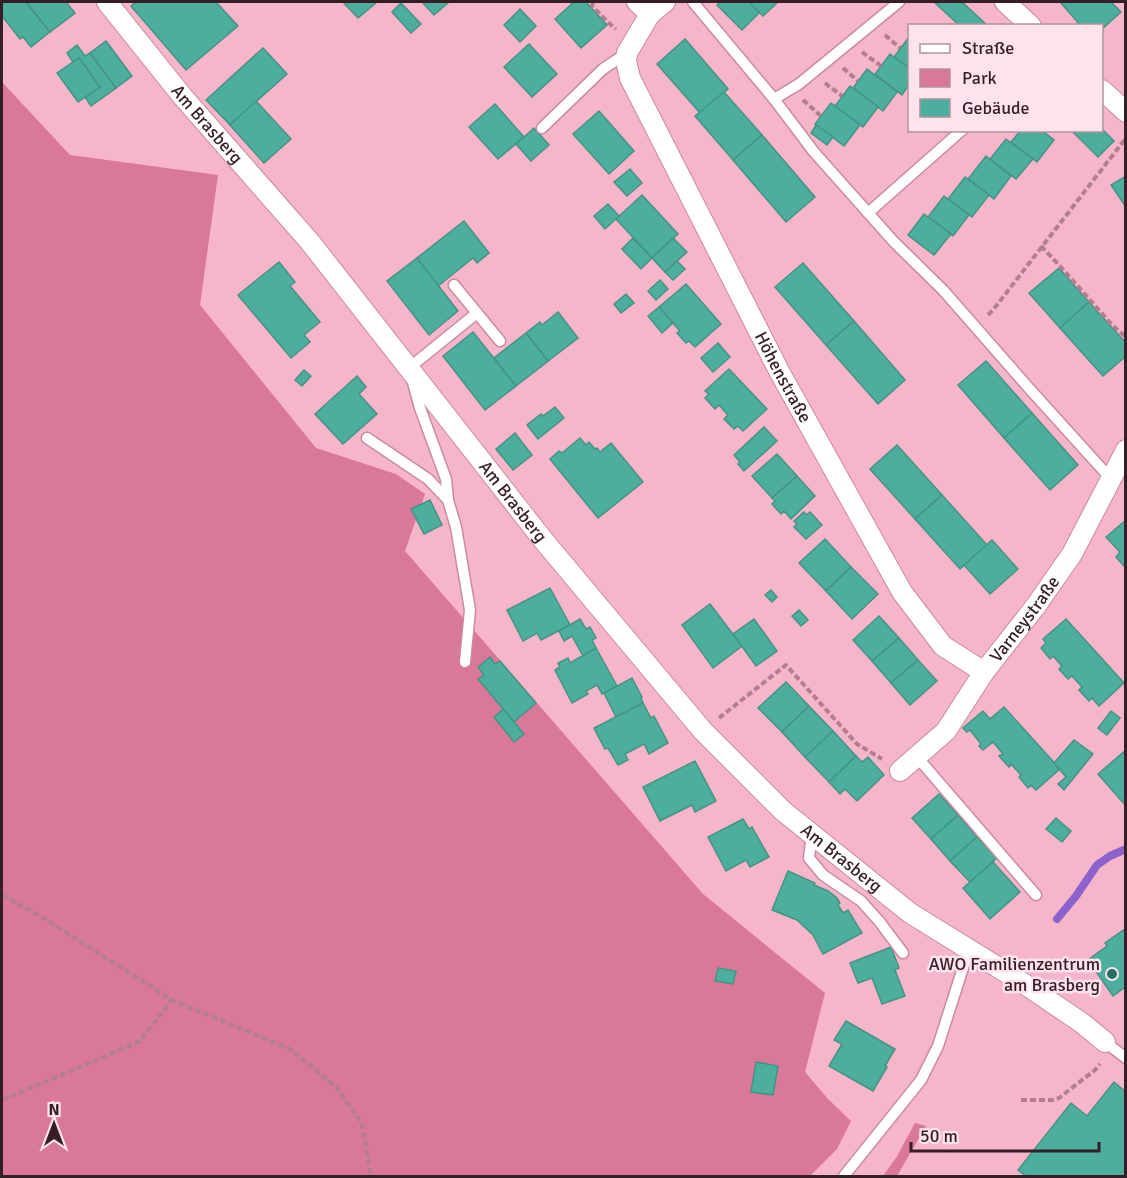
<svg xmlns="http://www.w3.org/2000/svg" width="1127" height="1178" font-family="Signika,sans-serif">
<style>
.green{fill:#da7899}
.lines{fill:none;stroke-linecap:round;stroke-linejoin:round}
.stream{stroke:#8d62ce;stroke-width:8}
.building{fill:#4caf9d;stroke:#459384;stroke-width:1.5}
.lane-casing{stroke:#ca8b9e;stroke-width:13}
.street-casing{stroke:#ca8b9e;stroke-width:22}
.path{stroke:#b27f8f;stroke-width:4;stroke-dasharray:6 3;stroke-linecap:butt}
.lane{stroke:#fff;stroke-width:10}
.street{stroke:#fff;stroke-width:20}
.poi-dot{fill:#2a6f63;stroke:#ffe3ea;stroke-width:2}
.labels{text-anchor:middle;stroke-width:5;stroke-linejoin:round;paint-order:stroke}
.street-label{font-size:18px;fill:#361e26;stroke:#ffe3ea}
.poi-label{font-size:18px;fill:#361e26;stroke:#ffe3ea;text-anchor:end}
</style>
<rect width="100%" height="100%" fill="#f7b5c9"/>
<!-- green -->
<g class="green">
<path d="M2 82 70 155 218 175 200 305 316 448 396 474 425 494 405 551 703 894 825 993 805 1072 828 1099 851 1121 837 1149 810 1176H2Z"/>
<path d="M915 1123 926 1126 897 1176H883L896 1158Z"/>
</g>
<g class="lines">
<!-- stream -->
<path class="stream" d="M1057 919 1076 896 1097 865 1110 856 1126 849"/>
</g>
<!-- building -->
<g class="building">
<path d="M2 2H26L50 32 31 47 23 37 20 39 2 16Z"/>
<path d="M26 2H66L75 13 50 32Z"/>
<path d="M136 2H216L238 26 186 70 131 6Z"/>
<path d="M343 2H377L358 18Z"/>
<path d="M422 2H449L434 15Z"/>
<path d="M574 2H586L607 25 581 48 555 19Z"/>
<path d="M721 2H749L760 12 742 30 717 5Z"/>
<path d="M749 2H778L763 16Z"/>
<path d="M934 2H962L988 26H960Z"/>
<path d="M1060 2H1111L1121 12 1102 29V26H1081Z"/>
<path d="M401 3 421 24 411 33 392 12Z"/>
<path d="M520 9 536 26 520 42 504 25Z"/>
<path d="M909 37 910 38V69L894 57Z"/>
<path d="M685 39 728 89 700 113 657 64Z"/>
<path d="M106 41 132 76 116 88 90 53Z"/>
<path d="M529 44 557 74 532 97 504 67Z"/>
<path d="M77 45 85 56 90 53 116 88 91 106 85 97 100 87 79 58 73 62 67 53Z"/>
<path d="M263 48 287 74 230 125 206 100Z"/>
<path d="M890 54 910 69V87L908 86 902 95 875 74Z"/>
<path d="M79 58 100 87 78 102 57 73Z"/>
<path d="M867 69 897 92 883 111 853 88Z"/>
<path d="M850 86 878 107 863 127 835 106Z"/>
<path d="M724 92 762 135 733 160 695 116Z"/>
<path d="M256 101 291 139 264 163 230 125Z"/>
<path d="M831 103 860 125 844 146 815 124Z"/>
<path d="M495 104 524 137 498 159 469 127Z"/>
<path d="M599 111 634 151 609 174 573 134Z"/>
<path d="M816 125 833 137 827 145 811 133Z"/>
<path d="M534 128 549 145 531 161 516 144Z"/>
<path d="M1102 129 1114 141 1098 157 1071 130H1102Z"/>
<path d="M1021 130H1041L1054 140 1037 162 1011 142Z"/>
<path d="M762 135 815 197 786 222 733 160Z"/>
<path d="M1006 139 1033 159 1016 179 990 159Z"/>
<path d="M986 156 1011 176 994 199 968 179Z"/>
<path d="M630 169 642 183 627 196 614 182Z"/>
<path d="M1126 176V207L1111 185Z"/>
<path d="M965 177 989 195 972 217 948 199Z"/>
<path d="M642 195 678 234 652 258 616 219Z"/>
<path d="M944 196 969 215 953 236 928 217Z"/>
<path d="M608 204 619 216 605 229 594 216Z"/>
<path d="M924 214 951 234 934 255 908 235Z"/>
<path d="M464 221 489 253 477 263 473 258 438 286 417 258Z"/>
<path d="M633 238 652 258 641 269 622 249Z"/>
<path d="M673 238 687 252 665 272 652 258Z"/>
<path d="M417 258 458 311 429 335 387 281Z"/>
<path d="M677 261 685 269 673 280 665 272Z"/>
<path d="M279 262 295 282 290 286 320 322 304 335 310 342 291 358 238 295Z"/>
<path d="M803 263 854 321 826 345 775 287Z"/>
<path d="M1059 268 1089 302 1060 328 1029 293Z"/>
<path d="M660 280 668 289 656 300 648 291Z"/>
<path d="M686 284 721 324 695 347 689 341 686 343 677 333 680 331 659 307Z"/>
<path d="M626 294 634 303 621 313 614 304Z"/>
<path d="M1089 302 1126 343V356L1103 376 1060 328Z"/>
<path d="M659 307 673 323 662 333 648 316Z"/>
<path d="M558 312 578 338 548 361 526 333 540 322 542 325Z"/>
<path d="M854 321 905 380 878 404 826 345Z"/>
<path d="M473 332 516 386 485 410 443 356Z"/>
<path d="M526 333 548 361 516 386 494 358Z"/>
<path d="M718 343 730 357 713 372 701 358Z"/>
<path d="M986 361 1032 413 1004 438 958 385Z"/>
<path d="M729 369 767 409 743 431 738 426 734 429 724 419 728 415 719 405 715 409 705 398 709 394 705 391Z"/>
<path d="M304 370 311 376 302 386 295 380Z"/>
<path d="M357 376 366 387 359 394 377 414 343 444 315 414Z"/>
<path d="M555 407 564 418 538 439 527 425 541 414 543 416Z"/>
<path d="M1032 413 1078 465 1050 490 1004 438Z"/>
<path d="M764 427 777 441 744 471 738 464 740 462 734 455Z"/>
<path d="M515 433 532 455 513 470 496 449Z"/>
<path d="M580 438 586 445 589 442 595 449 597 448 600 452 611 443 643 482 598 518 550 459 559 451 562 453Z"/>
<path d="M897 445 942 495 915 519 870 469Z"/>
<path d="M777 454 797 476 772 498 752 476Z"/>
<path d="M797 476 815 496 791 519 784 511 781 514 772 504 775 501 772 498Z"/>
<path d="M942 495 987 545 960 569 915 519Z"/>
<path d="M430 500 442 525 424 534 411 509Z"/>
<path d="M804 512 806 515 810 512 822 525 806 539 794 527 797 524 794 521Z"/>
<path d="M1126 520V565L1124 566 1116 557 1120 552 1106 537Z"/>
<path d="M825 539 851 567 826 591 799 563Z"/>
<path d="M992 540 1018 569 990 594 964 565Z"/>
<path d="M851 567 878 594 852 619 826 591Z"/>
<path d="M550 588 570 625 541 640 537 633 523 641 507 610Z"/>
<path d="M771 590 777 597 772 602 765 595Z"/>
<path d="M710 604 742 646 713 668 682 625Z"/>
<path d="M799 610 808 620 801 626 792 616Z"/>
<path d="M879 616 899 638 872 661 853 640Z"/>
<path d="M580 619 586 629 590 627 596 638 592 640 596 648 583 656 572 636 564 641 559 631Z"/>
<path d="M754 619 777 651 756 666 733 634Z"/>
<path d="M1066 619 1124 683 1099 706 1092 698 1089 701 1079 690 1082 687 1072 676 1068 679 1059 669 1062 666 1053 656 1050 659 1041 648 1046 643 1043 639Z"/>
<path d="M899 638 918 660 891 683 872 661Z"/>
<path d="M596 648 617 686 602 694 597 685 586 691 588 694 572 703 555 670 560 667 558 663 568 658 570 663Z"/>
<path d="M490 657 495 664 500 661 536 703 514 722 478 679 484 675 478 667Z"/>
<path d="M918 660 937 681 910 705 891 683Z"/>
<path d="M632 678 642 697 641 698 643 703 616 717 604 693Z"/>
<path d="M786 682 809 706 782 732 758 708Z"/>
<path d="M643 703 651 718 654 716 668 743 649 754 644 744 625 754 628 760 618 765 608 748 605 749 594 728Z"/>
<path d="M809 706 833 731 805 757 782 732Z"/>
<path d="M1004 707 1060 769 1036 790 1031 785 1028 788 1019 777 1021 775 1011 764 1009 767 999 756 1003 754 993 742 983 750 979 746 981 744 970 730 967 732 963 728 983 711 990 719Z"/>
<path d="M503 709 524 734 514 742 494 717Z"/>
<path d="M1111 711 1120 718 1107 735 1098 728Z"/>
<path d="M833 731 856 756 829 782 805 757Z"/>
<path d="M1074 740 1093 754 1064 790 1058 784 1066 777 1054 763Z"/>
<path d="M1126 750V806L1098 774Z"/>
<path d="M856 756 862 762 868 757 884 775 857 801 845 789 840 794 829 782Z"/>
<path d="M695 761 716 801 695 812 692 805 660 821 643 787Z"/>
<path d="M939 794 958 815 931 839 912 818Z"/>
<path d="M958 815 977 837 950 861 931 839Z"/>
<path d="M1056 818 1071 831 1062 842 1046 829Z"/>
<path d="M743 819 749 829 752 827 769 857 750 867 746 860 726 871 708 837Z"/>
<path d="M977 837 997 858 970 882 950 861Z"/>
<path d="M993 862 1020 892 990 919 963 888Z"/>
<path d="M788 871 815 883 814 885 828 891 837 898 840 903 838 905 843 913 848 910 862 933 823 954 813 935 797 920 772 910Z"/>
<path d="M1125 929 1126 990 1124 988 1113 996 1088 960 1107 946 1105 943Z"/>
<path d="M891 947 899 968 895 970 905 996 882 1004 872 978 858 983 850 963Z"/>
<path d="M718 968 736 971 733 984 715 981Z"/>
<path d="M846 1021 895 1049 885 1066 887 1067 873 1091 829 1066 842 1044 834 1040Z"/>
<path d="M756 1062 778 1066 773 1095 751 1092Z"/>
<path d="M1114 1082 1126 1092V1176H1026L1018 1170 1071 1103 1087 1116Z"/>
</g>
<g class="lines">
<defs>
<g id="lane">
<path d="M693 2 774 99 814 152 894 242 943 290 1027 386 1111 479"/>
<path d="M774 99 799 84 899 2"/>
<path d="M542 128 603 69 627 53"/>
<path d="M868 213 962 130"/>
<path d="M477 313 500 341"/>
<path d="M367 438 428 479 448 500 456 527 470 610 465 662"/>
<path d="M448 500 446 479 420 408 409 368 477 313 454 285"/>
<path d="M917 757 1036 895"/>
<path d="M812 834 809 858 823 875 861 901 879 921 903 953"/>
<path d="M1105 1042 1126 1058"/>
<path d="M844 1176 921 1080 938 1046 969 949"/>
</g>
<g id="street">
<path id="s1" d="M107 2 183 97 310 242 544 541 703 731 783 811 910 913 1020 981 1082 1023 1105 1042"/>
<path d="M637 2 650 14"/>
<path id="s2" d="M665 2 650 14 627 53 626 61 630 78 779 371 902 592 943 646 984 672"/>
<path d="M1005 2 1031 26"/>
<path d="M1102 90 1126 112"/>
<path id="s3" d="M900 771 946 731 984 672 1035 607 1072 554 1126 450"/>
</g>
</defs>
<!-- lane casing -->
<use href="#lane" class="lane-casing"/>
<!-- street casing -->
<use href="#street" class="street-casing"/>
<!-- path -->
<g class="path">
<path d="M593 2 592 6 611 25 616 29"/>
<path d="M885 35 900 48"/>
<path d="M862 52 881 66"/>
<path d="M843 68 858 81"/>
<path d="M825 83 842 96"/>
<path d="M803 100 821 116"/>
<path d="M1041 246 1060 266 1112 325 1126 337"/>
<path d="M988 315 993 310 1126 138"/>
<path d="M719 718 786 665 857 744 882 759"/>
<path d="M2 895 40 916 172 1000 290 1049 337 1088 362 1124 371 1176"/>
<path d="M2 1100 139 1042 172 1000"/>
<path d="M1021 1100H1053L1059 1098 1095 1070 1100 1064"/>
</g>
<!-- lane -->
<use href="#lane" class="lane"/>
<!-- street -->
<use href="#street" class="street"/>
</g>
<!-- markers -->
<circle class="poi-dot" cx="1112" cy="974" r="6"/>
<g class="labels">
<!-- street labels -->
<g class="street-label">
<text dy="6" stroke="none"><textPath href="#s1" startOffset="158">Am Brasberg</textPath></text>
<text dy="6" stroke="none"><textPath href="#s2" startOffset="426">Höhenstraße</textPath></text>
<text dy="6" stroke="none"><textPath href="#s1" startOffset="644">Am Brasberg</textPath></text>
<text dy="6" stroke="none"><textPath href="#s3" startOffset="198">Varneystraße</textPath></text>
<text dy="6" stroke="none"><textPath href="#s1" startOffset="1130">Am Brasberg</textPath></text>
</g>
<!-- poi labels -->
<g class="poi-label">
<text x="1100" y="970">AWO Familienzentrum<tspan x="1100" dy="21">am Brasberg</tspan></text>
</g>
</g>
<!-- border -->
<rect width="1127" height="1178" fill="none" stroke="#361e26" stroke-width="6"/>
<!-- legend -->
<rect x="908" y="24" width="195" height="108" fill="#ffe3ea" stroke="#af949c" stroke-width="1.5"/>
<rect x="920" y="44" width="30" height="9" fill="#ffffff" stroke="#af949c" stroke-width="1.5"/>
<text x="962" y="54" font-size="18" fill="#361e26">Straße</text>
<rect x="920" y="69" width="30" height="18" fill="#da7899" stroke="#af949c" stroke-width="1.5"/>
<text x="962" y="84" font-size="18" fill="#361e26">Park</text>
<rect x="920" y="99" width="30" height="18" fill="#4caf9d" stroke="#af949c" stroke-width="1.5"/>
<text x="962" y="114" font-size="18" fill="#361e26">Gebäude</text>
<!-- north arrow -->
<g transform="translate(54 1124)" stroke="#ffe3ea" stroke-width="4.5" paint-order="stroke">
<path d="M0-4.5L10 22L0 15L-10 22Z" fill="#361e26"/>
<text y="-9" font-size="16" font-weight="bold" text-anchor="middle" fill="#361e26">N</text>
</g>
<!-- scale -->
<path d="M911 1142v9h188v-9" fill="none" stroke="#361e26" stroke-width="3"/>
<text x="920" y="1142" font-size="18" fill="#361e26" stroke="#ffe3ea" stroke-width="4.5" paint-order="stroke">50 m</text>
</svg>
